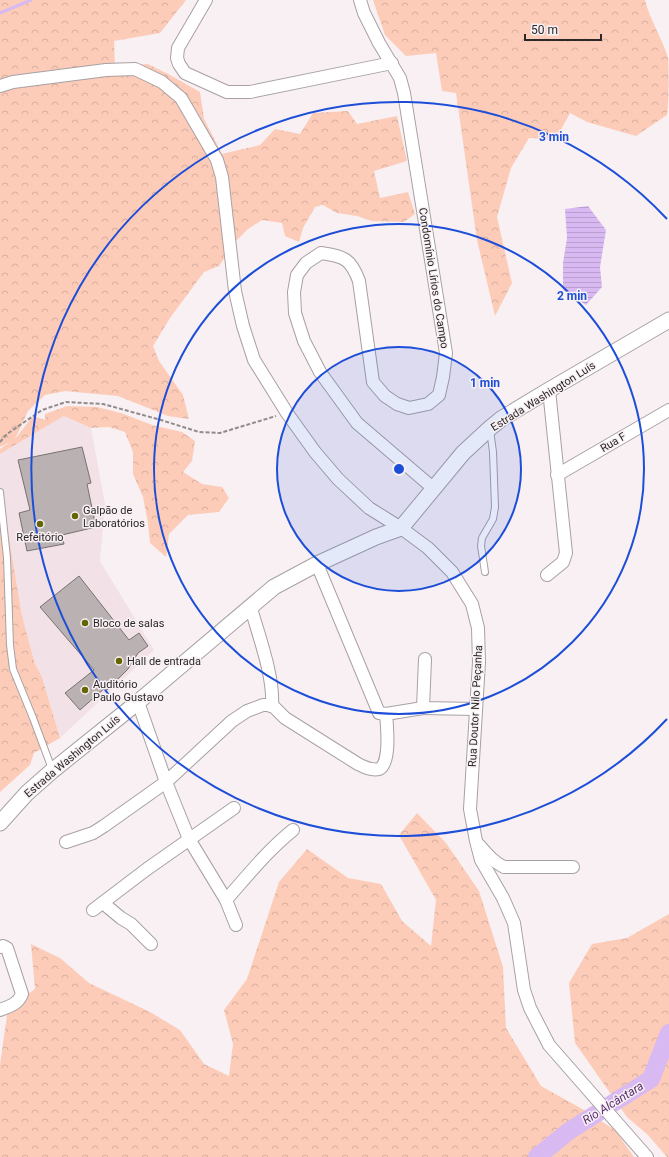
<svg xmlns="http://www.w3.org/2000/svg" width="669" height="1157" font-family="Roboto,sans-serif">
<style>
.built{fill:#f2e2e7}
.forest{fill:url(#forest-crowns)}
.water{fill:url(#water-rules)}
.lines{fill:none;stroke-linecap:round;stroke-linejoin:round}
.stream{stroke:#d8b9f2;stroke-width:3}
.river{stroke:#d8b9f2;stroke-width:18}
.building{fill:#bab2b2;stroke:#787171}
.service-casing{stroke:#a8a1a4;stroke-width:8}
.minor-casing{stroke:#a8a1a4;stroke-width:14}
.tertiary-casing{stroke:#a8a1a4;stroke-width:17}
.path{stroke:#908b8d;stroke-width:2;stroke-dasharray:4 2;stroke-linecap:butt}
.service{stroke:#fff;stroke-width:6}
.minor{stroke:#fff;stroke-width:12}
.tertiary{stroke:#fff;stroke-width:15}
.ring{fill:none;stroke:#1d4ed8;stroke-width:2}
.poi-dot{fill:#636602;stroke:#f8f0f3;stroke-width:1.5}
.labels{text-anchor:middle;stroke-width:3;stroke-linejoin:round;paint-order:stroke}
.street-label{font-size:11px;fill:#2b2829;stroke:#f8f0f3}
.poi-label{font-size:11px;fill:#2b2829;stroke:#f8f0f3;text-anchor:start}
.water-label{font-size:12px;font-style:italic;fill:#5a3275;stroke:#f8f0f3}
.centre{fill:#1d4ed8;stroke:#f8f0f3;stroke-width:2}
.ring-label{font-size:12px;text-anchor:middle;font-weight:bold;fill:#1d4ed8;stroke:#f8f0f3;stroke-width:3;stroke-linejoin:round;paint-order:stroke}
</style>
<defs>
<pattern id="forest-crowns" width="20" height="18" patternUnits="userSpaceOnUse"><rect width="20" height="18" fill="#fcccb9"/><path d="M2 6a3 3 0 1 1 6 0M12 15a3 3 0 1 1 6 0" fill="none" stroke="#d8af9f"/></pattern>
<pattern id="water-rules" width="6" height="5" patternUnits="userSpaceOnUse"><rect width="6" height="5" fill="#d8b9f2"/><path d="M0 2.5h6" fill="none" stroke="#ba9fd0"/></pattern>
</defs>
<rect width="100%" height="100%" fill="#f8f0f3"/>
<!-- built -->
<path class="built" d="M64 416 91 428 105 504 100 561 154 650 60 738 42 677 35 664 22 616 0 484V454Z"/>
<!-- forest -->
<g class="forest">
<path d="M0 0H186L160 33 114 41 115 66 148 64 170 75 200 92 204 119 222 154 260 145 275 129 300 134 313 113 348 111 357 124 397 116 407 161 374 171 380 198 408 192 415 214 404 222 372 221 357 216 337 213 323 205 315 207 303 228 299 242 285 236 282 223 262 220 248 229 236 241 219 266 204 272 170 318 153 346 159 361 183 395 189 419 168 416 118 396 65 391 45 395 28 411 15 439 33 416 45 420V414L67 406 97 407 121 413 152 425 182 432 195 441 192 461 183 472 202 484 222 487 229 498 219 512 188 515 169 534 166 557 150 543 148 523 143 497 133 474V452L125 432 109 427 91 428 64 416 0 454V449L10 442 0 447Z"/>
<path d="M373 0H645C650 20 662 38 668 58 669 68 669 104 667 115L636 136 587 122 570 113 556 139 529 138 511 168 497 217 512 283 495 316 477 240 456 93 442 91 436 53 406 56 385 35Z"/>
<path d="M0 484 22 616 35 664 42 677 60 738 34 753 30 765 0 792Z"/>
<path d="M417 813 446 843 479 891 503 967 506 1028 541 1086 584 1110 615 1130 634 1157H0V1065L8 1008 35 989 31 944 60 958 89 983 150 1012 180 1030 204 1064 229 1076 233 1044 224 1010 247 979 279 882 307 849 348 878 381 884 402 921 431 946 436 900 399 835Z"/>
<path d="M669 914V1157H667L648 1135 627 1117 575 1043 569 983 592 944 627 938Z"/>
</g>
<!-- water -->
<path class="water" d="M588 206 606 230 600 267 602 287 586 305 563 290V263L567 238 565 209Z"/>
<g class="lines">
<!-- stream -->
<path class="stream" d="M0 13 31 0"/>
<!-- river -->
<path class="river" d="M537 1157 569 1131 651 1079 669 1033"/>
</g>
<!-- building -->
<g class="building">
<path d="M82 447 91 483 87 484 96 527 62 535 64 544 27 551 19 513 30 510 18 460Z"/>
<path d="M79 576 129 640 139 633 148 646 138 653 128 669 107 690 105 688 80 710 65 693 94 670 40 607Z"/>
</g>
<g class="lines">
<defs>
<g id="service">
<path d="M0 492 7 558 10 645 13 669 33 718 52 769"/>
<path d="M485 572 481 546 482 538 493 519 495 507 493 452 490 430"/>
</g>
<g id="minor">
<path d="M206 0 178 48 177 58 179 64 185 73 227 92H250L392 63"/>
<path d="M360 0 364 13 379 43 400 78 404 93 446 353 443 377 439 395 428 404 409 408 397 404 385 396 373 382 359 281C351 259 344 256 321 253L306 263 297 275 294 292 295 313 304 341 320 372 357 423 433 488"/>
<path d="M0 86 13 82 106 70 135 69 162 82 181 98 217 160 222 177 235 291 243 326 254 360 287 413 315 452 338 479 369 508 401 528 428 548 452 572 472 604 478 628 479 662 470 809 476 841 481 860 503 898 514 923 524 990 530 1008 549 1045 647 1157"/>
<path d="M557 475 669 410"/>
<path d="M317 564 379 713 386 714 423 708"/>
<path d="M547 575 563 562 566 553 549 390"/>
<path d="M251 608C259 637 274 676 272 706"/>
<path d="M425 659 423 708 476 709"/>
<path d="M138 702 166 782 189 839 226 900 236 925"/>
<path d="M66 842 93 833 104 826 166 782 232 721 247 711 263 705H268L274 707 285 718 358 764C364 767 372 771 379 769 391 764 387 725 386 714"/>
<path d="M479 845C487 854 493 862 504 867H573"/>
<path d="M226 900C248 875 268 850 293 830"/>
<path d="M103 903 121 918 131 924 151 944"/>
<path d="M93 910 147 869 234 808"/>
<path d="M0 947 3 946 7 948 22 994C18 1004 10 1006 0 1010"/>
</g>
<path id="tertiary" d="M0 823 27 793 52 771 138 702 274 587 317 564 376 537 401 528 463 453 490 428 501 419 549 390 669 320"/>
</defs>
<!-- service casing -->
<use href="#service" class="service-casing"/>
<!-- minor casing -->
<use href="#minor" class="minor-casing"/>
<!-- tertiary casing -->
<use href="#tertiary" class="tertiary-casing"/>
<!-- path -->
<path class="path" d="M0 442 7 434 42 410 66 402 103 404 161 420 199 432 220 433 276 416"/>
<!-- service -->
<use href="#service" class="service"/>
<!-- minor -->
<use href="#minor" class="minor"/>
<!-- tertiary -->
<use href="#tertiary" class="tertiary"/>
</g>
<!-- distance rings -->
<circle cx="399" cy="469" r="122" fill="#1d4ed8" fill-opacity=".12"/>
<g class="ring">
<circle cx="399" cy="469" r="122"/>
<circle cx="399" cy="469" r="245"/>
<path d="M667 719A367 367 0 1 1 667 219"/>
</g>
<!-- markers -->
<g class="poi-dot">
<circle cx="75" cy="516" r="4"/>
<circle cx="40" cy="524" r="4"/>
<circle cx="85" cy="623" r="4"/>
<circle cx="119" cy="661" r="4"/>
<circle cx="85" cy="690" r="4"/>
</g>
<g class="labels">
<!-- street labels -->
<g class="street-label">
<text transform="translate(434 278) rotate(81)" y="4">Condomínio Lírios do Campo</text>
<text transform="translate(543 396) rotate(-32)" y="4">Estrada Washington Luís</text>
<text transform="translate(613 442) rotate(-31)" y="4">Rua F</text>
<text transform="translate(475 706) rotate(-87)" y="4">Rua Doutor Nilo Peçanha</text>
<text transform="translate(72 756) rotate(-40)" y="4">Estrada Washington Luís</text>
</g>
<!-- poi labels -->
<g class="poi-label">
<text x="83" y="514">Galpão de<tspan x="83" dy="13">Laboratórios</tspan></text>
<text x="40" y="541" text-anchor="middle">Refeitório</text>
<text x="93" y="627">Bloco de salas</text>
<text x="127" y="665">Hall de entrada</text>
<text x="93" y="688">Auditório<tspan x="93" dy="13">Paulo Gustavo</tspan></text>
</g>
<!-- water labels -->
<g class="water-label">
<text transform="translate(613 1103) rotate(-32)" y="4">Rio Alcântara</text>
</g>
</g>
<circle cx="399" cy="469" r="6" class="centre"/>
<g class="ring-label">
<text x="554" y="141">3 min</text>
<text x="572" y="300">2 min</text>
<text x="485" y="387">1 min</text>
</g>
<!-- scale -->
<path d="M525 34v6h76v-6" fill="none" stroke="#2b2829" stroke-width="2"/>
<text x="531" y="34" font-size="12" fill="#2b2829" stroke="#f8f0f3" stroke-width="3" paint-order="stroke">50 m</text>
</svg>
